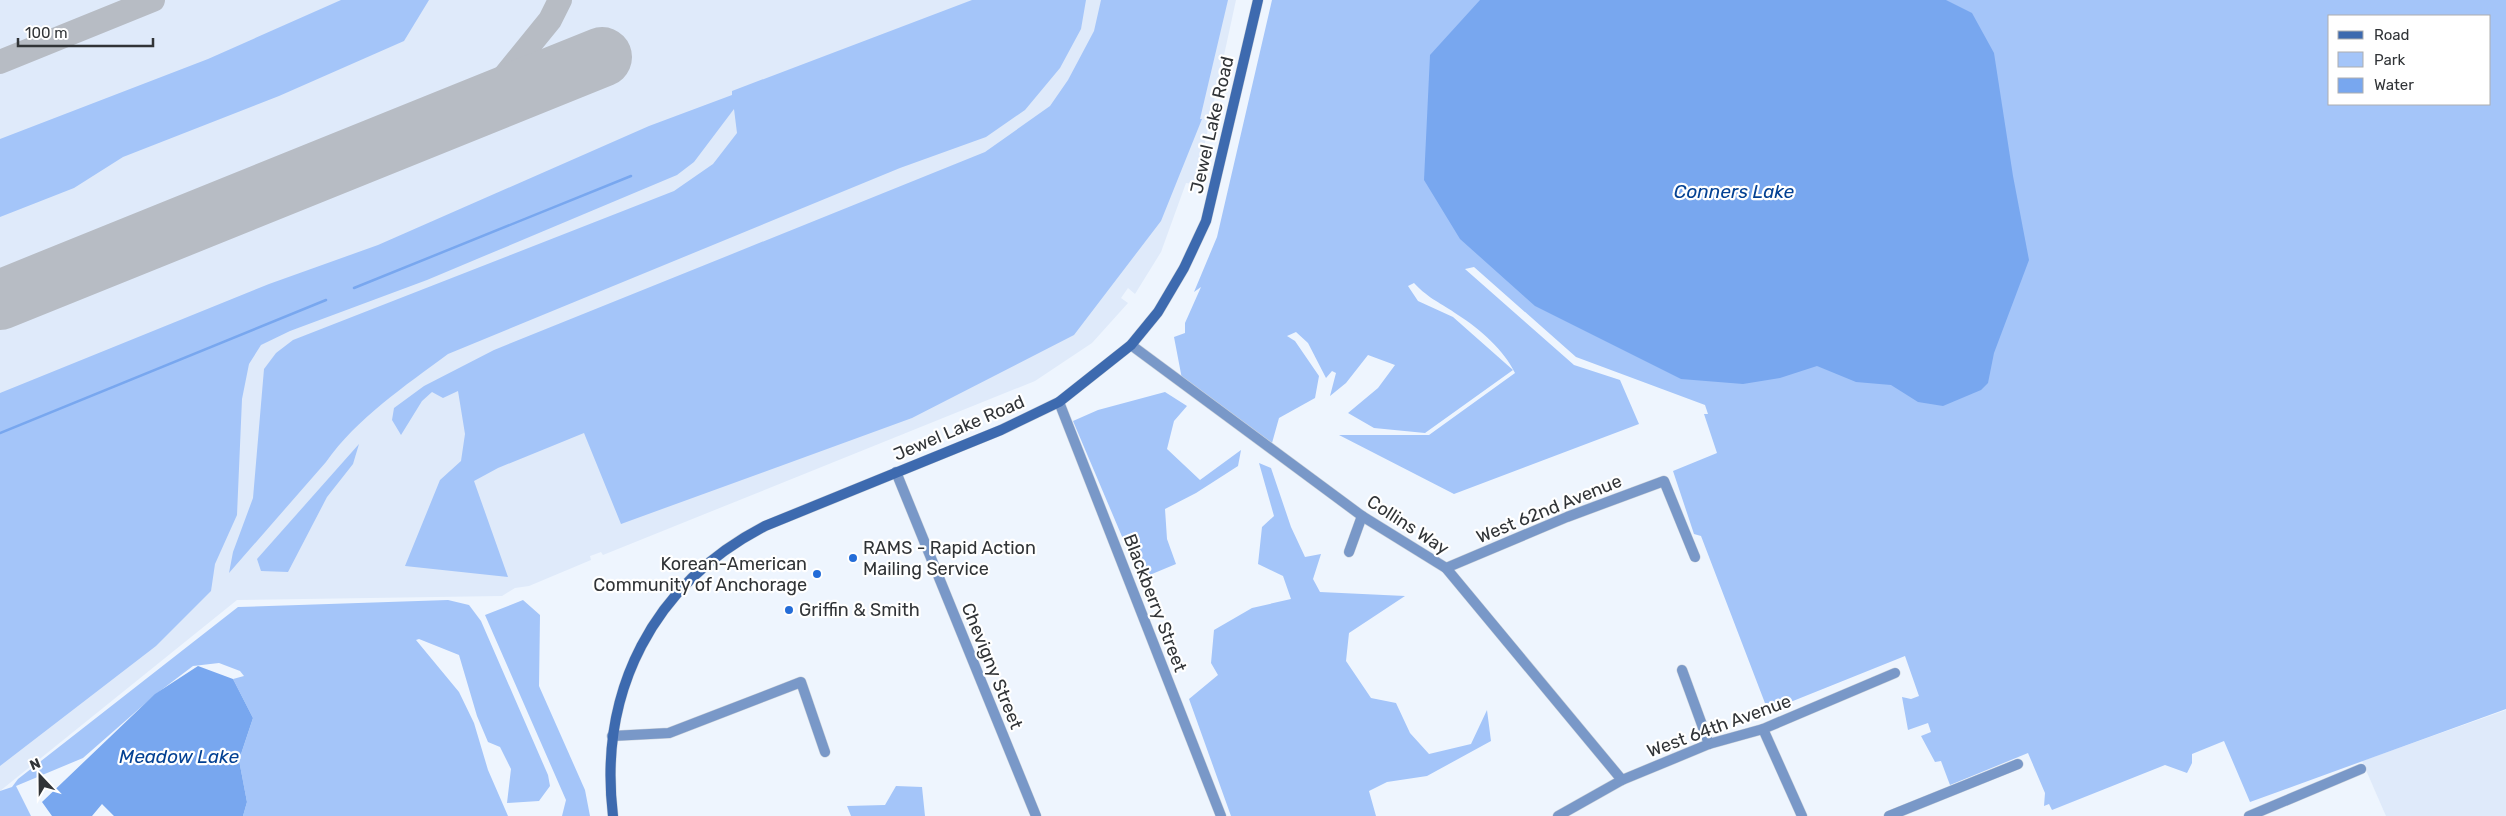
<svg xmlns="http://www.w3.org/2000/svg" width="2506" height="816" font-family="Rubik,sans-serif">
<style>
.built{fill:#dfeafa}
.green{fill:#a4c5f9;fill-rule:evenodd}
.water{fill:#78a7ef}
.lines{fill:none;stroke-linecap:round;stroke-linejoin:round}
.stream{stroke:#78a7ef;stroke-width:2.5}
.taxiway{stroke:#b7bcc4;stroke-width:24}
.runway{stroke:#b7bcc4;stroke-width:60}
.street-casing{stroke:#ccd2da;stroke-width:11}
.secondary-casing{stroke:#ccd2da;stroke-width:11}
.street{stroke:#7998c8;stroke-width:10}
.secondary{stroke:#3d6aaf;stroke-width:10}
.poi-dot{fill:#236cd8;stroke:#fff;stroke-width:2}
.labels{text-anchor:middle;stroke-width:4.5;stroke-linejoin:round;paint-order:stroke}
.street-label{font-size:18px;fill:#313437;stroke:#fff}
.poi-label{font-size:18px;fill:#313437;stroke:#fff;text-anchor:start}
.water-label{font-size:19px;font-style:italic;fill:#034193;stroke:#fff}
</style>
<rect width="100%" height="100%" fill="#eef5fe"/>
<!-- built -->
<g class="built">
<path d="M0 0H1236L1196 184 1186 183 1161 252 1135 294 1128 288 1121 298 1128 303 1092 343 1035 381 603 555 601 552 590 556 591 560 529 586 515 588 502 596 237 600 0 791Z"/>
<path d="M2506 710V816H2386L2362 761Z"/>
</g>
<!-- green -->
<g class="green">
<path d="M341 0H429L404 41 279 96 123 157 74 188 0 217V139L208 59Z"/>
<path d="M972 0H1086L1081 29 1060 68 1025 110 986 137 900 168 448 354C405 386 357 418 326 462L229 573 233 552 253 498 264 369 276 353 293 340 674 191 713 164 737 133 734 109 694 162 677 175 427 280 290 331 261 345 249 364 242 399 237 515 215 564 211 591 156 646 0 766V393L269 284 378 245 649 126 732 95V91Z"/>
<path d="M1101 0H1228L1200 119H1202L1161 221 1074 335 912 418 621 524 584 433 498 468 474 481 508 577 405 566 440 480 461 461 465 434 458 391 443 398 432 392 422 401 401 435 392 420 394 408 424 386 494 350 985 152 1050 106 1068 80 1094 31Z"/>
<path d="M1272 0H2506V709L2250 802 2224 741 2192 754V763L2187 773 2165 765 2052 810 2049 804 2044 806 2045 793 2028 753 1950 785 1941 761 1935 762 1921 736 1931 732 1928 723 1908 730 1902 697 1911 699 1919 696 1905 656 1768 711 1701 536 1694 534 1673 471 1717 453 1704 414H1708L1705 405 1576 357 1474 267 1465 269 1574 365 1620 380 1639 424 1454 494 1339 435H1429L1515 373C1504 350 1480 329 1458 315 1440 302 1430 300 1414 283L1408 286 1418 301 1453 317 1513 370 1425 433 1374 428 1348 413 1378 388 1395 365 1368 355 1346 383 1330 396 1336 373 1332 371 1326 378 1308 343 1296 332 1287 336 1295 341 1319 376 1315 398 1279 418 1272 443 1182 379 1174 337 1185 333V323L1201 287 1194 292 1217 237ZM2330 16H2490V104H2330Z"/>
<path d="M1165 392 1187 406 1174 421 1167 449 1200 480 1241 450 1238 466 1196 493 1165 509 1167 539 1176 564 1140 579 1073 421 1098 410Z"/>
<path d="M359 444 353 464 327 497 288 572 261 571 257 559Z"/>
<path d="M1259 463 1271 468 1291 527 1305 557 1321 554 1313 579 1320 592 1405 596 1349 633 1346 661 1371 698 1396 703 1410 733 1429 754 1471 744 1487 710 1491 741 1427 776 1387 782 1369 791 1376 816H1231L1189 699 1218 675 1211 663 1214 630 1252 608 1291 599 1283 576 1258 564 1262 527 1274 516Z"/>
<path d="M448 600 469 605 481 621 548 775 550 786 539 801 507 803 511 769 500 747 488 742 477 716 459 655 419 639 416 640 459 692 474 723 488 770 508 816H243L247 802 239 760 253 718 233 679 244 676 240 671 219 663 193 666 156 694 83 758 16 786 31 816H0V791L12 787 18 779 238 607Z"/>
<path d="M523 600 540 615 539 686 585 790 590 816H562L566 800 485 615Z"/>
<path d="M896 786 922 787 925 816H851L847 806 885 805Z"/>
</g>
<!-- water -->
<g class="water">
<path d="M1480 0H1946L1972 13 1994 53 2013 176 2029 260 1994 353 1988 383 1981 390 1943 406 1918 402 1891 385 1856 382 1817 366 1780 378 1743 384 1681 379 1535 306 1460 239 1424 180 1430 55Z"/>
<path d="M198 666 233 679 253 718 239 760 247 802 243 816H114L102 804 92 816H52L42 802 155 694Z"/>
</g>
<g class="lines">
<!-- stream -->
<g class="stream">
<path d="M354 288 631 176"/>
<path d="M0 433 326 300"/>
</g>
<!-- taxiway -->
<g class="taxiway">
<path d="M0 62 153 0"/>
<path d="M481 105 550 20 560 0"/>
</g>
<!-- runway -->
<path class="runway" d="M0 300 602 57"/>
<defs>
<g id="street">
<path d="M1131 345 1362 516 1446 568 1622 780"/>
<path d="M1059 402 1221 816"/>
<path d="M896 472 1036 816"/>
<path d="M1349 552 1362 516"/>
<path d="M1446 568 1567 517 1664 481 1695 557"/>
<path d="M1682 670 1709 744"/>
<path d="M1763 729 1802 816"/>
<path d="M612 736 669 733 801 682 825 752"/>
<path d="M1558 816 1622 780 1709 744 1763 729 1895 673"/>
<path d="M1889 816 2018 764"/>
<path d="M2249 816 2361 769"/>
</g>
<path id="secondary" d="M613 816C598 691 653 584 765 526L1001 430 1059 402 1131 345 1158 312 1184 268 1206 221 1258 0"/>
</defs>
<!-- street casing -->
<use href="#street" class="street-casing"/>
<!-- secondary casing -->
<use href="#secondary" class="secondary-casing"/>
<!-- street -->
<use href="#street" class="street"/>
<!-- secondary -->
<use href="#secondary" class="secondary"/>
</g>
<!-- markers -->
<g class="poi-dot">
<circle cx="853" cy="558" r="5"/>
<circle cx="817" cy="574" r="5"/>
<circle cx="789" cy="610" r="5"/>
</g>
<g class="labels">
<!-- street labels -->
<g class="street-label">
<text transform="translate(1212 125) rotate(-77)" y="6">Jewel Lake Road</text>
<text transform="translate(959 428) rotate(-23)" y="6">Jewel Lake Road</text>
<text transform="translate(1549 509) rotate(-22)" y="6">West 62nd Avenue</text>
<text transform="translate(1408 525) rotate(33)" y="6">Collins Way</text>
<text transform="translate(1155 603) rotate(69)" y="6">Blackberry Street</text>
<text transform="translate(992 666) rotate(68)" y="6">Chevigny Street</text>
<text transform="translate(1719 726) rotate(-20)" y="6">West 64th Avenue</text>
</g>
<!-- poi labels -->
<g class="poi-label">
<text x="863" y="554">RAMS - Rapid Action<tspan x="863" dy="21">Mailing Service</tspan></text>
<text x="807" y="570" text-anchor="end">Korean-American<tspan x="807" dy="21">Community of Anchorage</tspan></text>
<text x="799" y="616">Griffin &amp; Smith</text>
</g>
<!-- water labels -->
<g class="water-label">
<text x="1734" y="198">Conners Lake</text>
<text x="179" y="763">Meadow Lake</text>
</g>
</g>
<!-- legend -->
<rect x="2328" y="15" width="162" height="90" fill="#ffffff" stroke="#adaeaf"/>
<rect x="2338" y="31" width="25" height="8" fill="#3d6aaf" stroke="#adaeaf"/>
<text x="2374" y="40" font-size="15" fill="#313437">Road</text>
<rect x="2338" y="52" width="25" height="15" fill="#a4c5f9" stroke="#adaeaf"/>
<text x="2374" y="65" font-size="15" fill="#313437">Park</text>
<rect x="2338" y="78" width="25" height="15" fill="#78a7ef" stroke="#adaeaf"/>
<text x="2374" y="90" font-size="15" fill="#313437">Water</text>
<!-- north arrow -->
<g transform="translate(40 776) rotate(338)" stroke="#ffffff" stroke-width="4" paint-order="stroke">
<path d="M0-4L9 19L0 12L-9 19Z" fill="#313437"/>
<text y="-8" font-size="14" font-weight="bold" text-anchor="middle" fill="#313437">N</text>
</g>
<!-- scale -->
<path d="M18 38v8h135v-8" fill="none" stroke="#313437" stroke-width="2.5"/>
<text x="25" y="38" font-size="15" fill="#313437" stroke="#ffffff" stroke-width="4" paint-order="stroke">100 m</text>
</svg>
